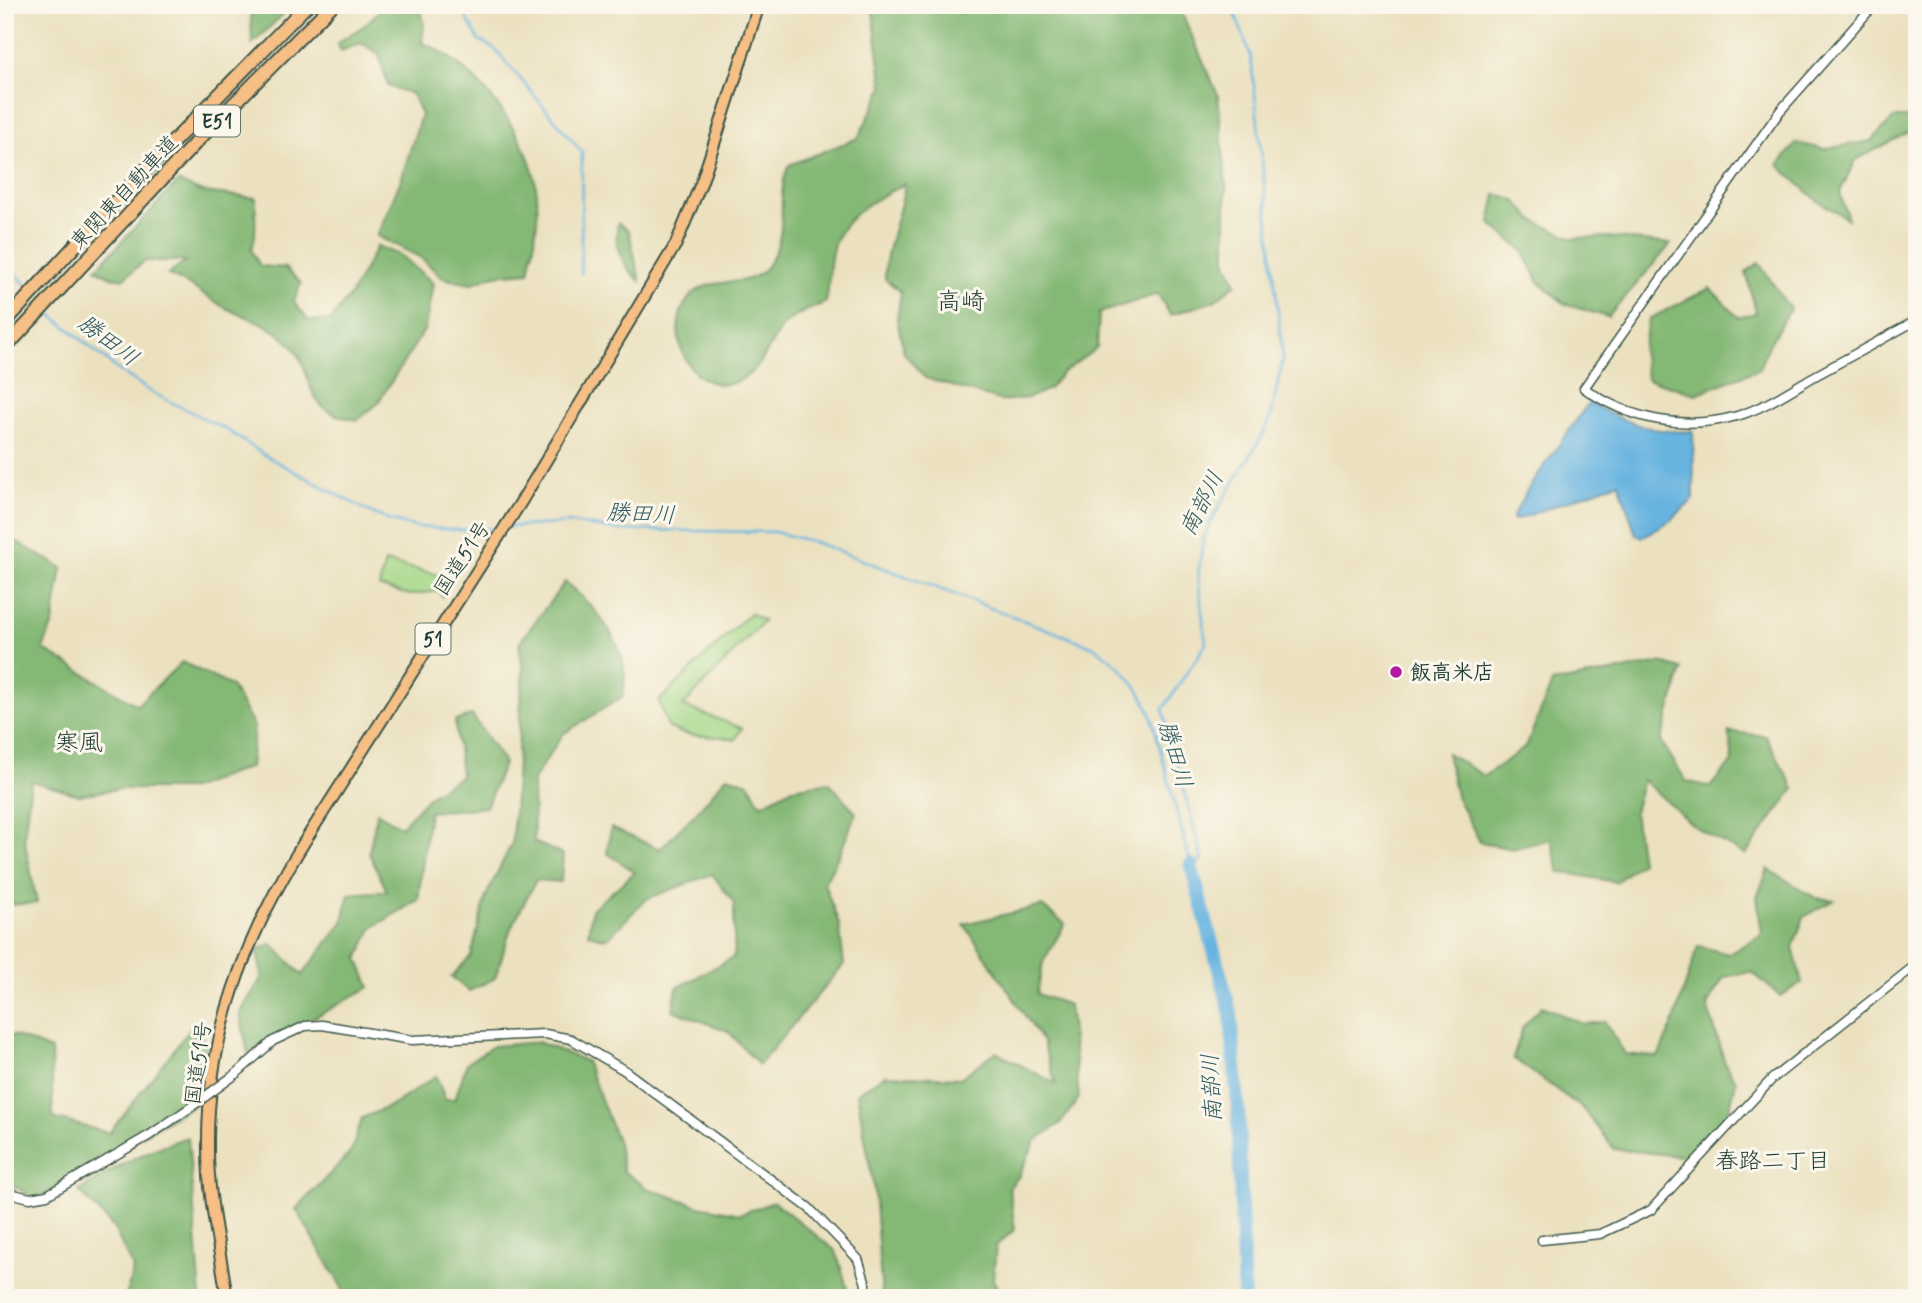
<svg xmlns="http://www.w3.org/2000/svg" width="1922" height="1303" font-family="Mynerve,'Klee One',sans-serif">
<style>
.green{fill:#a5d787;stroke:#628a5e;stroke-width:2}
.forest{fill:#84b874;stroke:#527a54;stroke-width:2}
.water{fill:#67b4e0;stroke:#43788a;stroke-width:2}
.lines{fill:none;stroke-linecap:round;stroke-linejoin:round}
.stream{stroke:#67b4e0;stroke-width:2.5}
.river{stroke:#67b4e0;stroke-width:14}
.tertiary-casing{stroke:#3e5649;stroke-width:11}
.trunk-casing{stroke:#3e5649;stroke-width:14}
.motorway-casing{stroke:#3e5649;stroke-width:16}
.tertiary{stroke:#fff;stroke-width:8}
.trunk{stroke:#f5bf86;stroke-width:10}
.motorway{stroke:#f5bf86;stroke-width:12}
.tertiary-bridge-casing{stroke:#3e5649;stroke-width:11;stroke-linecap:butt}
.tertiary-bridge{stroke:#fff;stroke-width:8}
.poi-dot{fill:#b5179e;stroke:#fbf7ec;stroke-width:2.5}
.labels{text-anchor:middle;stroke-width:6;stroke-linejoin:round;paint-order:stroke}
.shield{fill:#fbf7ec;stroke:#61756b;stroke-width:2}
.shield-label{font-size:19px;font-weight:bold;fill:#1f3d34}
.street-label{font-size:21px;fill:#1f3d34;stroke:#fbf7ec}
.poi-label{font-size:21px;font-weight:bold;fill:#1f3d34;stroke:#fbf7ec;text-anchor:start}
.water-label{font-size:23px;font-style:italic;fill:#315b5f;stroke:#fbf7ec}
.neighbourhood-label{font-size:23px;fill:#1f3d34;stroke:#fbf7ec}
.quarter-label{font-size:24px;fill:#1f3d34;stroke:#fbf7ec}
</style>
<rect width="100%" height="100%" fill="#fbf7ec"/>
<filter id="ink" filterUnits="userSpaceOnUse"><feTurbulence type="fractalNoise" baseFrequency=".0143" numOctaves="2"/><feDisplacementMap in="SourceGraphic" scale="14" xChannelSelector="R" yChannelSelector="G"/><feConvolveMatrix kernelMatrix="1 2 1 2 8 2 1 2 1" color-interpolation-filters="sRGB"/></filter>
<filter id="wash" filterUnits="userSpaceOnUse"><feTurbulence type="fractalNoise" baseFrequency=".00686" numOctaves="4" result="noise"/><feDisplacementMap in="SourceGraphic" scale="28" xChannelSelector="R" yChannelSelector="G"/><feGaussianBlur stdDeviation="1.57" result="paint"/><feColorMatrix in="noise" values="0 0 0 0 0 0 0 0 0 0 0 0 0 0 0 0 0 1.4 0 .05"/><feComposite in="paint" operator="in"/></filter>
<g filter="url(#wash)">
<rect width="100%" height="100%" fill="#ebe1bf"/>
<!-- green -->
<g class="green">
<path d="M385 562 452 578 442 596 439 591 410 595 379 587Z"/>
<path d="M750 613 764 621 683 706 742 728 735 740C707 732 697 742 668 727L659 701Z"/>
</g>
<!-- forest -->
<g class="forest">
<path d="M254 5H293L252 44 251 17Z"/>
<path d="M385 5H420L424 24 422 43C468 58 527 132 535 180 541 211 535 242 529 272L495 275 470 284 443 278 420 257 377 236 401 180 421 115 412 94 388 86 379 54 361 43 341 51 337 43 366 24Z"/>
<path d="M870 5H1174L1180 9 1218 95 1226 185V259L1236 284 1214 301 1170 315 1158 294 1099 313 1097 348 1062 373 1049 389 1028 398 1002 401 925 378 904 353 897 319 901 292 885 279C884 247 901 215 905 184 877 198 842 215 833 248 828 265 830 285 826 302 811 309 791 315 781 329 768 345 763 368 742 379 694 404 659 332 690 297 710 273 748 292 767 266 793 230 773 198 789 165L858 138 883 88 873 12Z"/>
<path d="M1894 118H1917V134L1913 130 1856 160 1840 192 1848 219 1818 201 1778 165 1797 143 1824 149 1871 141Z"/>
<path d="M178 182 202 192 256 198 255 237 251 250 260 266 285 268 301 283 294 302 308 320 330 321 351 294 377 246 400 255 433 283 425 329 377 404 358 420C293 411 321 370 285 339 264 320 247 319 224 307 204 296 189 282 168 275L186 261H145L123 279 111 277 96 269Z"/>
<path d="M1496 194 1516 201 1534 221 1572 238 1609 237 1671 244 1608 317 1565 304 1539 282 1523 251 1490 223Z"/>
<path d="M618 223 629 231 640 281C622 266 613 246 618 223Z"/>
<path d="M1759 263 1790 309 1766 350 1759 369 1696 394 1647 379 1642 351 1649 319 1710 288 1738 317 1756 313 1746 272Z"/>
<path d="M5 535 62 568 53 623 43 649 137 705 182 662 231 686 254 727 250 767 191 789H118L79 795 31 781 24 838 37 903 6 905Z"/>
<path d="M565 582C598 609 635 652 622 697L563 734 533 780 534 842 563 855 561 882 536 880 511 928 495 978 469 991 451 977 471 956 486 896 512 843 523 670 519 643Z"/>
<path d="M1661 663 1682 669 1661 741 1686 781 1710 787 1733 761 1729 732 1766 736 1794 789 1745 855 1695 827 1643 780 1634 812 1641 862 1616 882 1559 872 1551 839 1512 849 1480 842 1456 796 1447 753 1484 776 1526 747 1552 683Z"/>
<path d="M472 715 504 763 486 807 429 812 418 900 372 928 358 959 370 987 248 1054 240 1013 262 977 257 950 272 944 302 975 343 922 349 894 387 891 369 853 377 812 401 827 431 794 461 776 455 721Z"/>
<path d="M727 776 749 783 761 805 793 788 829 782 856 813 840 853 824 883 839 924 844 964 759 1065 728 1031 673 1010 677 988 734 957V903L712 874 646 899 607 939 588 934 592 909 635 872 607 853 611 828 660 849 697 812Z"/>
<path d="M1768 869 1816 898 1834 900 1804 917 1793 947 1802 983 1780 996 1752 972 1724 977 1707 1005 1726 1066 1736 1081 1729 1112 1688 1157 1614 1149 1582 1108 1513 1058 1523 1027 1542 1006 1583 1024 1605 1022 1625 1054 1658 1057 1673 1024 1698 946 1729 954 1762 934 1757 897Z"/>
<path d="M1042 906 1065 924 1043 962 1037 994 1069 1005 1079 1098 1061 1123 1035 1141 1019 1176 1009 1188 1015 1229 996 1246 993 1280 1004 1298H882L874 1189 857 1093 885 1075 960 1078 996 1052 1056 1084 1042 1041 964 924Z"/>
<path d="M194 1024 207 1045 200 1101 37 1199 5 1181V1037L13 1035 51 1050 53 1118 109 1133Z"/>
<path d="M538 1042 586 1061 618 1143 623 1171 647 1188 699 1206 740 1214 774 1202 836 1251 850 1298H348L296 1209 351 1152 362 1118 395 1104 436 1076 445 1099H455L467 1063 493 1046Z"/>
<path d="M188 1137 201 1298H126L133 1268 114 1228 79 1191C112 1168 149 1149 188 1137Z"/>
</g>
<!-- water -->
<path class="water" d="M1589 402C1622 422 1654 434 1693 431L1694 499 1671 520 1642 537 1636 535 1619 482 1516 520 1512 518 1528 489Z"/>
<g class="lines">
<!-- stream -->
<g class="stream">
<path d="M459 5 479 40 496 50 582 152 581 273"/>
<path d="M5 262 29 288"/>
<path d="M46 310 117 369 151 392 227 430 266 456 366 510 388 520 416 527 461 530 502 528"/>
<path d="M508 527 572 523 618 530 775 532 814 542 1092 646C1119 663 1137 682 1150 711L1191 865 1199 863 1202 859 1163 709 1206 644 1198 577 1203 539 1217 510 1264 433 1271 416 1283 359 1251 57 1232 5"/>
</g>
<!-- river -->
<path class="river" d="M1191 865 1231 1014 1238 1107 1244 1298"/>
</g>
</g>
<g filter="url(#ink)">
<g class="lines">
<defs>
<g id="tertiary">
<path d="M1874 5 1780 111 1584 388C1629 420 1684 431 1737 416 1764 408 1789 391 1813 377 1848 358 1882 339 1917 320"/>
<path d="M236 1074 273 1041 305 1026 322 1025 412 1040 545 1034 571 1039 624 1070 809 1208 858 1259 866 1284 865 1298"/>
<path d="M5 1192 30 1198 47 1195 150 1135 191 1107"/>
<path d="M1542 1240 1600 1234 1651 1210 1772 1079 1917 964"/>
</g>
<path id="trunk" d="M227 1298C220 1249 208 1199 208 1150 206 1037 245 938 303 844L521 502 676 244 702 181 759 5"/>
<g id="motorway">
<path d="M5 322 130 186 307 5"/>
<path d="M5 348 199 139 332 5"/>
</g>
</defs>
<!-- tertiary casing -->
<use href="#tertiary" class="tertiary-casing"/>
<!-- trunk casing -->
<use href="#trunk" class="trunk-casing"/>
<!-- motorway casing -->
<use href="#motorway" class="motorway-casing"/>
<!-- tertiary -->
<use href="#tertiary" class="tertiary"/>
<!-- trunk -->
<use href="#trunk" class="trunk"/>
<!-- motorway -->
<use href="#motorway" class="motorway"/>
<defs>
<path id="tertiary-bridge" d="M191 1107 236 1074"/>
</defs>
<!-- tertiary-bridge casing -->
<use href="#tertiary-bridge" class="tertiary-bridge-casing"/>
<!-- tertiary-bridge -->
<use href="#tertiary-bridge" class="tertiary-bridge"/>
</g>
</g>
<!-- markers -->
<circle class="poi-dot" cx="1396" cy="672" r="7"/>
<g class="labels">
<!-- shield labels -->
<g class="shield">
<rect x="194" y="105.5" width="46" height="31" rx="5"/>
<rect x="415.5" y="623.5" width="35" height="31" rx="5"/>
</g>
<g class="shield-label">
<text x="217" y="128">E51</text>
<text x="433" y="646">51</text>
</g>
<!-- street labels -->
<g class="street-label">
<text transform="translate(124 192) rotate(-47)" y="7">東関東自動車道</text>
<text transform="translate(462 558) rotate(-57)" y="7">国道51号</text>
<text transform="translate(198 1063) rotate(-82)" y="7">国道51号</text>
</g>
<!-- poi labels -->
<g class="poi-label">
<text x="1410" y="679">飯高米店</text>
</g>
<!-- water labels -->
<g class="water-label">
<text transform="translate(109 340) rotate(37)" y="8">勝田川</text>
<text transform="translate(1201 503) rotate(-63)" y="8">南部川</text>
<text transform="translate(641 513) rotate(3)" y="8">勝田川</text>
<text transform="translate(1176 754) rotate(74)" y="8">勝田川</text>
<text transform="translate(1211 1088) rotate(-93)" y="8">南部川</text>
</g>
<!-- neighbourhood labels -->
<g class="neighbourhood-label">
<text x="1773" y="1168">春路二丁目</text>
</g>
<!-- quarter labels -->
<g class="quarter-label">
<text x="961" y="309">高崎</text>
<text x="79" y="750">寒風</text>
</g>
</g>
<!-- margin -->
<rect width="1922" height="1303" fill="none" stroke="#fbf7ec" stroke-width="28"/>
</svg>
